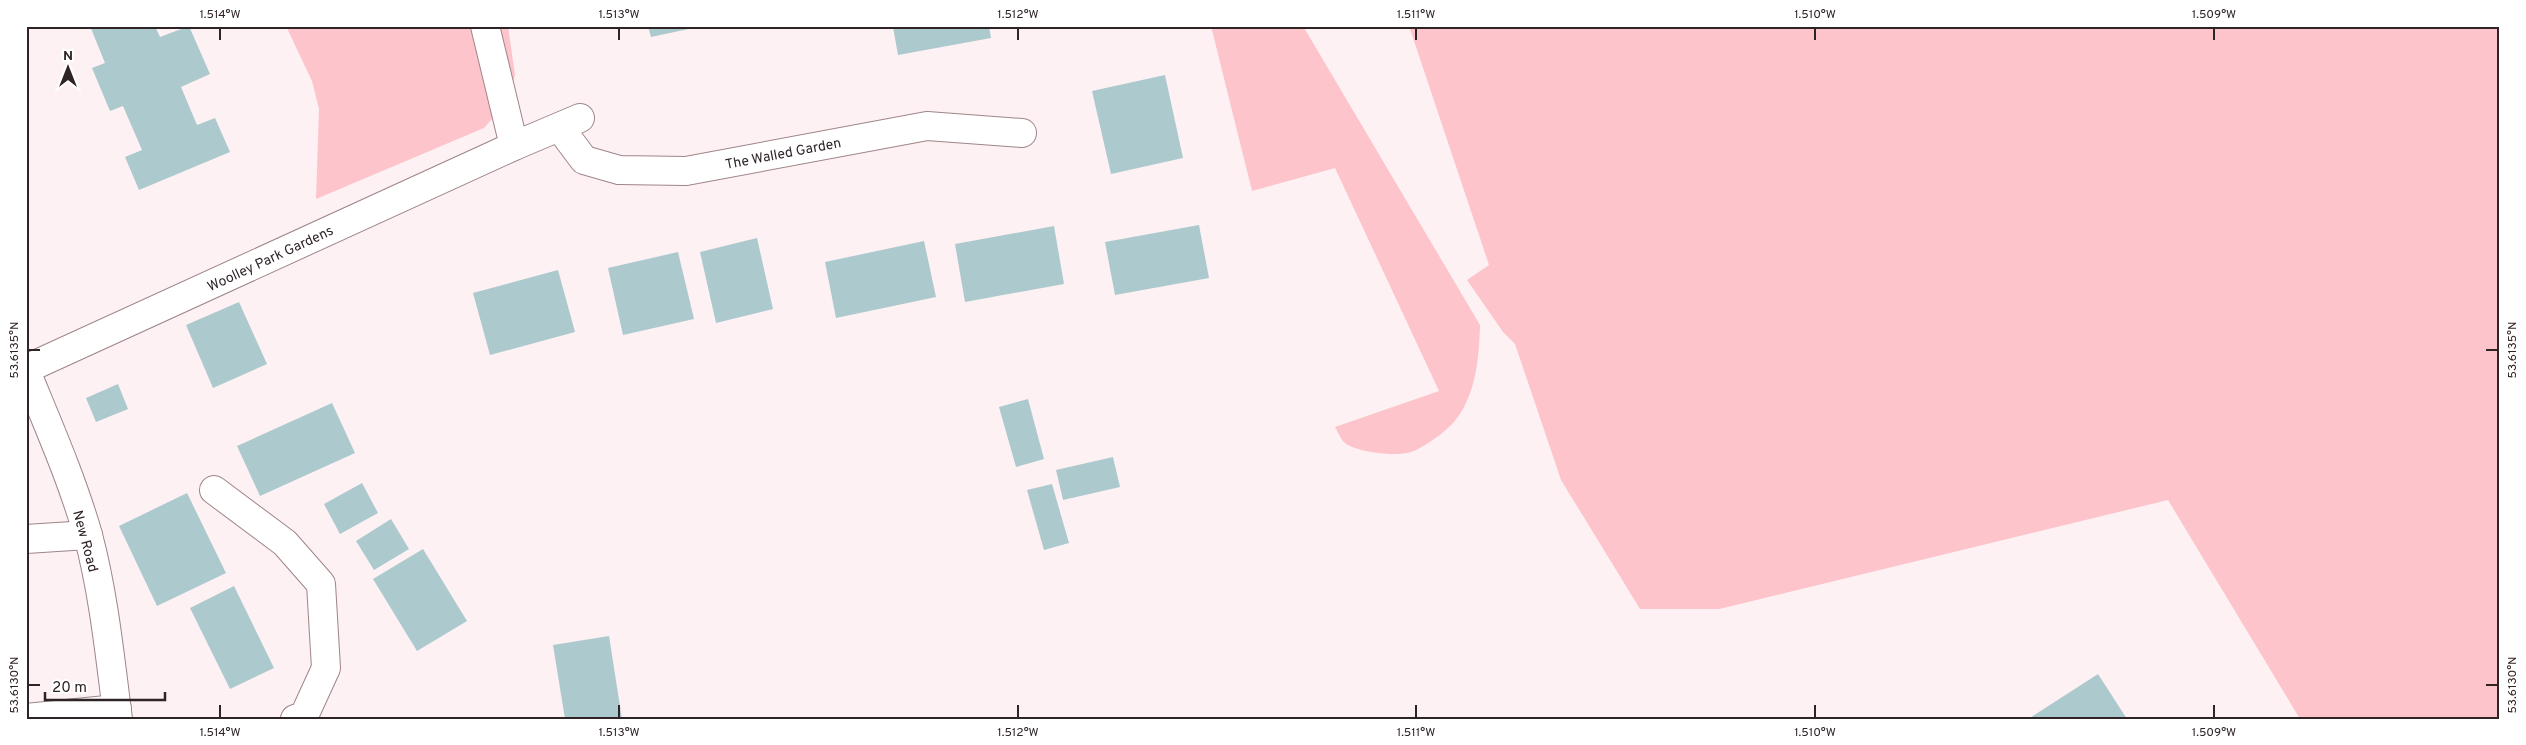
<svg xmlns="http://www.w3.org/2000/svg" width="2526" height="745" font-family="Overpass,sans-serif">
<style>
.green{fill:#fdc4cc}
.building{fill:#acc9cd}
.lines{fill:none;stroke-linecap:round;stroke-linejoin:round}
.minor-casing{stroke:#9f8588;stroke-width:30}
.tertiary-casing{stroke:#9f8588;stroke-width:30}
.minor{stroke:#fff;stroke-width:28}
.tertiary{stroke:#fff;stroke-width:28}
.ticks{fill:none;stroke:#2f2425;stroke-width:2}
.labels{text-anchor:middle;stroke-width:4;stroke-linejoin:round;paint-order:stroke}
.street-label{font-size:14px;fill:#2f2425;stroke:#fff}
.neatline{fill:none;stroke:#2f2425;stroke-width:2}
.ticks-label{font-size:12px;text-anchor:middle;fill:#2f2425}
</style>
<rect width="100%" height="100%" fill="#fdf1f3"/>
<!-- green -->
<g class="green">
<path d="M286 26H508L515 75 509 100 484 128 316 199 319 109 312 81Z"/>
<path d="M1211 26H1303L1480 325C1479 355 1477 387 1460 414 1451 428 1432 442 1416 450 1402 458 1358 453 1345 443 1341 440 1338 432 1335 427L1439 391 1335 168 1252 191Z"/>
<path d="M1409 26H2500V719H2300L2168 500 1719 609H1640L1561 480 1515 344 1503 332 1467 280 1489 265Z"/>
</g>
<!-- building -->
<g class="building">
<path d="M90 26H155L160 37 189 26 210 74 181 87 197 125 215 118 230 152 139 190 125 157 142 150 123 106 110 111 92 68 105 63Z"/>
<path d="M648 26H698V27L651 37Z"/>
<path d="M989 26 991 38 898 55 893 27Z"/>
<path d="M1165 75 1183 158 1111 174 1092 91Z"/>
<path d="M1199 225 1209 278 1115 295 1105 242Z"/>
<path d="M1054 226 1064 284 965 302 955 244Z"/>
<path d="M757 238 773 309 716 323 700 252Z"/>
<path d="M924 241 936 297 836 318 825 262Z"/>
<path d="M678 252 694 319 623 335 608 268Z"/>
<path d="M558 270 575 332 490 355 473 293Z"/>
<path d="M239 302 267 364 213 388 186 325Z"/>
<path d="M118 384 128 409 96 422 86 398Z"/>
<path d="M1028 399 1044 459 1016 467 999 407Z"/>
<path d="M332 403 355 453 260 496 237 446Z"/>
<path d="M1113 457 1120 487 1063 500 1056 470Z"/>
<path d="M362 483 378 513 340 534 324 504Z"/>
<path d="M1052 484 1069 543 1044 550 1027 490Z"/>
<path d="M187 493 226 573 157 606 119 526Z"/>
<path d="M391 519 409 549 374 570 356 541Z"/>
<path d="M423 549 467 621 417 651 373 579Z"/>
<path d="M234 586 274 668 230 689 190 608Z"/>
<path d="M609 636 622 719H565L553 645Z"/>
<path d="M2098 674 2127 719H2028Z"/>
</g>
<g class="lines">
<defs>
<g id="minor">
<path d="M485 26 514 146"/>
<path d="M560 128 584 160 619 170 686 171 927 126 1022 133"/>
<path d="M26 369 514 146 580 118"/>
<path d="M214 490 285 543 321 584 326 668 304 716 295 719"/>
<path d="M26 539 88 535"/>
<path d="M26 718 117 709"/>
</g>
<path id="tertiary" d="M26 371C48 425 72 479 88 535 104 595 110 658 118 719"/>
</defs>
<!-- minor casing -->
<use href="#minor" class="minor-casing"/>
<!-- tertiary casing -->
<use href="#tertiary" class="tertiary-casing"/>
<!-- minor -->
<use href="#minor" class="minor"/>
<!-- tertiary -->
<use href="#tertiary" class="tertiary"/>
</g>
<!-- ticks -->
<path class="ticks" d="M220 28V40M619 28V40M1018 28V40M1416 28V40M1815 28V40M2214 28V40M28 350H40M2486 350H2498M28 685H40M2486 685H2498M220 705V718M619 705V718M1018 705V718M1416 705V718M1815 705V718M2214 705V718"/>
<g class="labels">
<!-- street labels -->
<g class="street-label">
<text transform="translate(783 153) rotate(-11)" y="5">The Walled Garden</text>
<text transform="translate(270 258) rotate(-25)" y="5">Woolley Park Gardens</text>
<text transform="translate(86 541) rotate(75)" y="5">New Road</text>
</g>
</g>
<!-- border -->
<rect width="2526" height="745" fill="none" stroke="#ffffff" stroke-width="55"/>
<!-- north arrow -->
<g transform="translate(68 68)" stroke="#ffffff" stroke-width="4" paint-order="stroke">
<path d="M0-4L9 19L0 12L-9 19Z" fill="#2f2425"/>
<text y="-8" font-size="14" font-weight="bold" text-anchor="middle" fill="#2f2425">N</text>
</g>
<!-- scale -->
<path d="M45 692v8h120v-8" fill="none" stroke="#2f2425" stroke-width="2.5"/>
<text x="52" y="692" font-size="15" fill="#2f2425" stroke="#ffffff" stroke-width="4" paint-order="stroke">20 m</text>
<rect x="28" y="28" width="2470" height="690" class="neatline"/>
<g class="ticks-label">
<text x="220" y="18">1.514°W</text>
<text x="619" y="18">1.513°W</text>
<text x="1018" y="18">1.512°W</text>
<text x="1416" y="18">1.511°W</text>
<text x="1815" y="18">1.510°W</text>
<text x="2214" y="18">1.509°W</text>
<text transform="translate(14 350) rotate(-90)" y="4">53.6135°N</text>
<text transform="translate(2512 350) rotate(-90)" y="4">53.6135°N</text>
<text transform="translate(14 685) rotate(-90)" y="4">53.6130°N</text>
<text transform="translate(2512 685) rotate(-90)" y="4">53.6130°N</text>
<text x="220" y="736">1.514°W</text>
<text x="619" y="736">1.513°W</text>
<text x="1018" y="736">1.512°W</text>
<text x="1416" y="736">1.511°W</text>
<text x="1815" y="736">1.510°W</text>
<text x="2214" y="736">1.509°W</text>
</g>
</svg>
